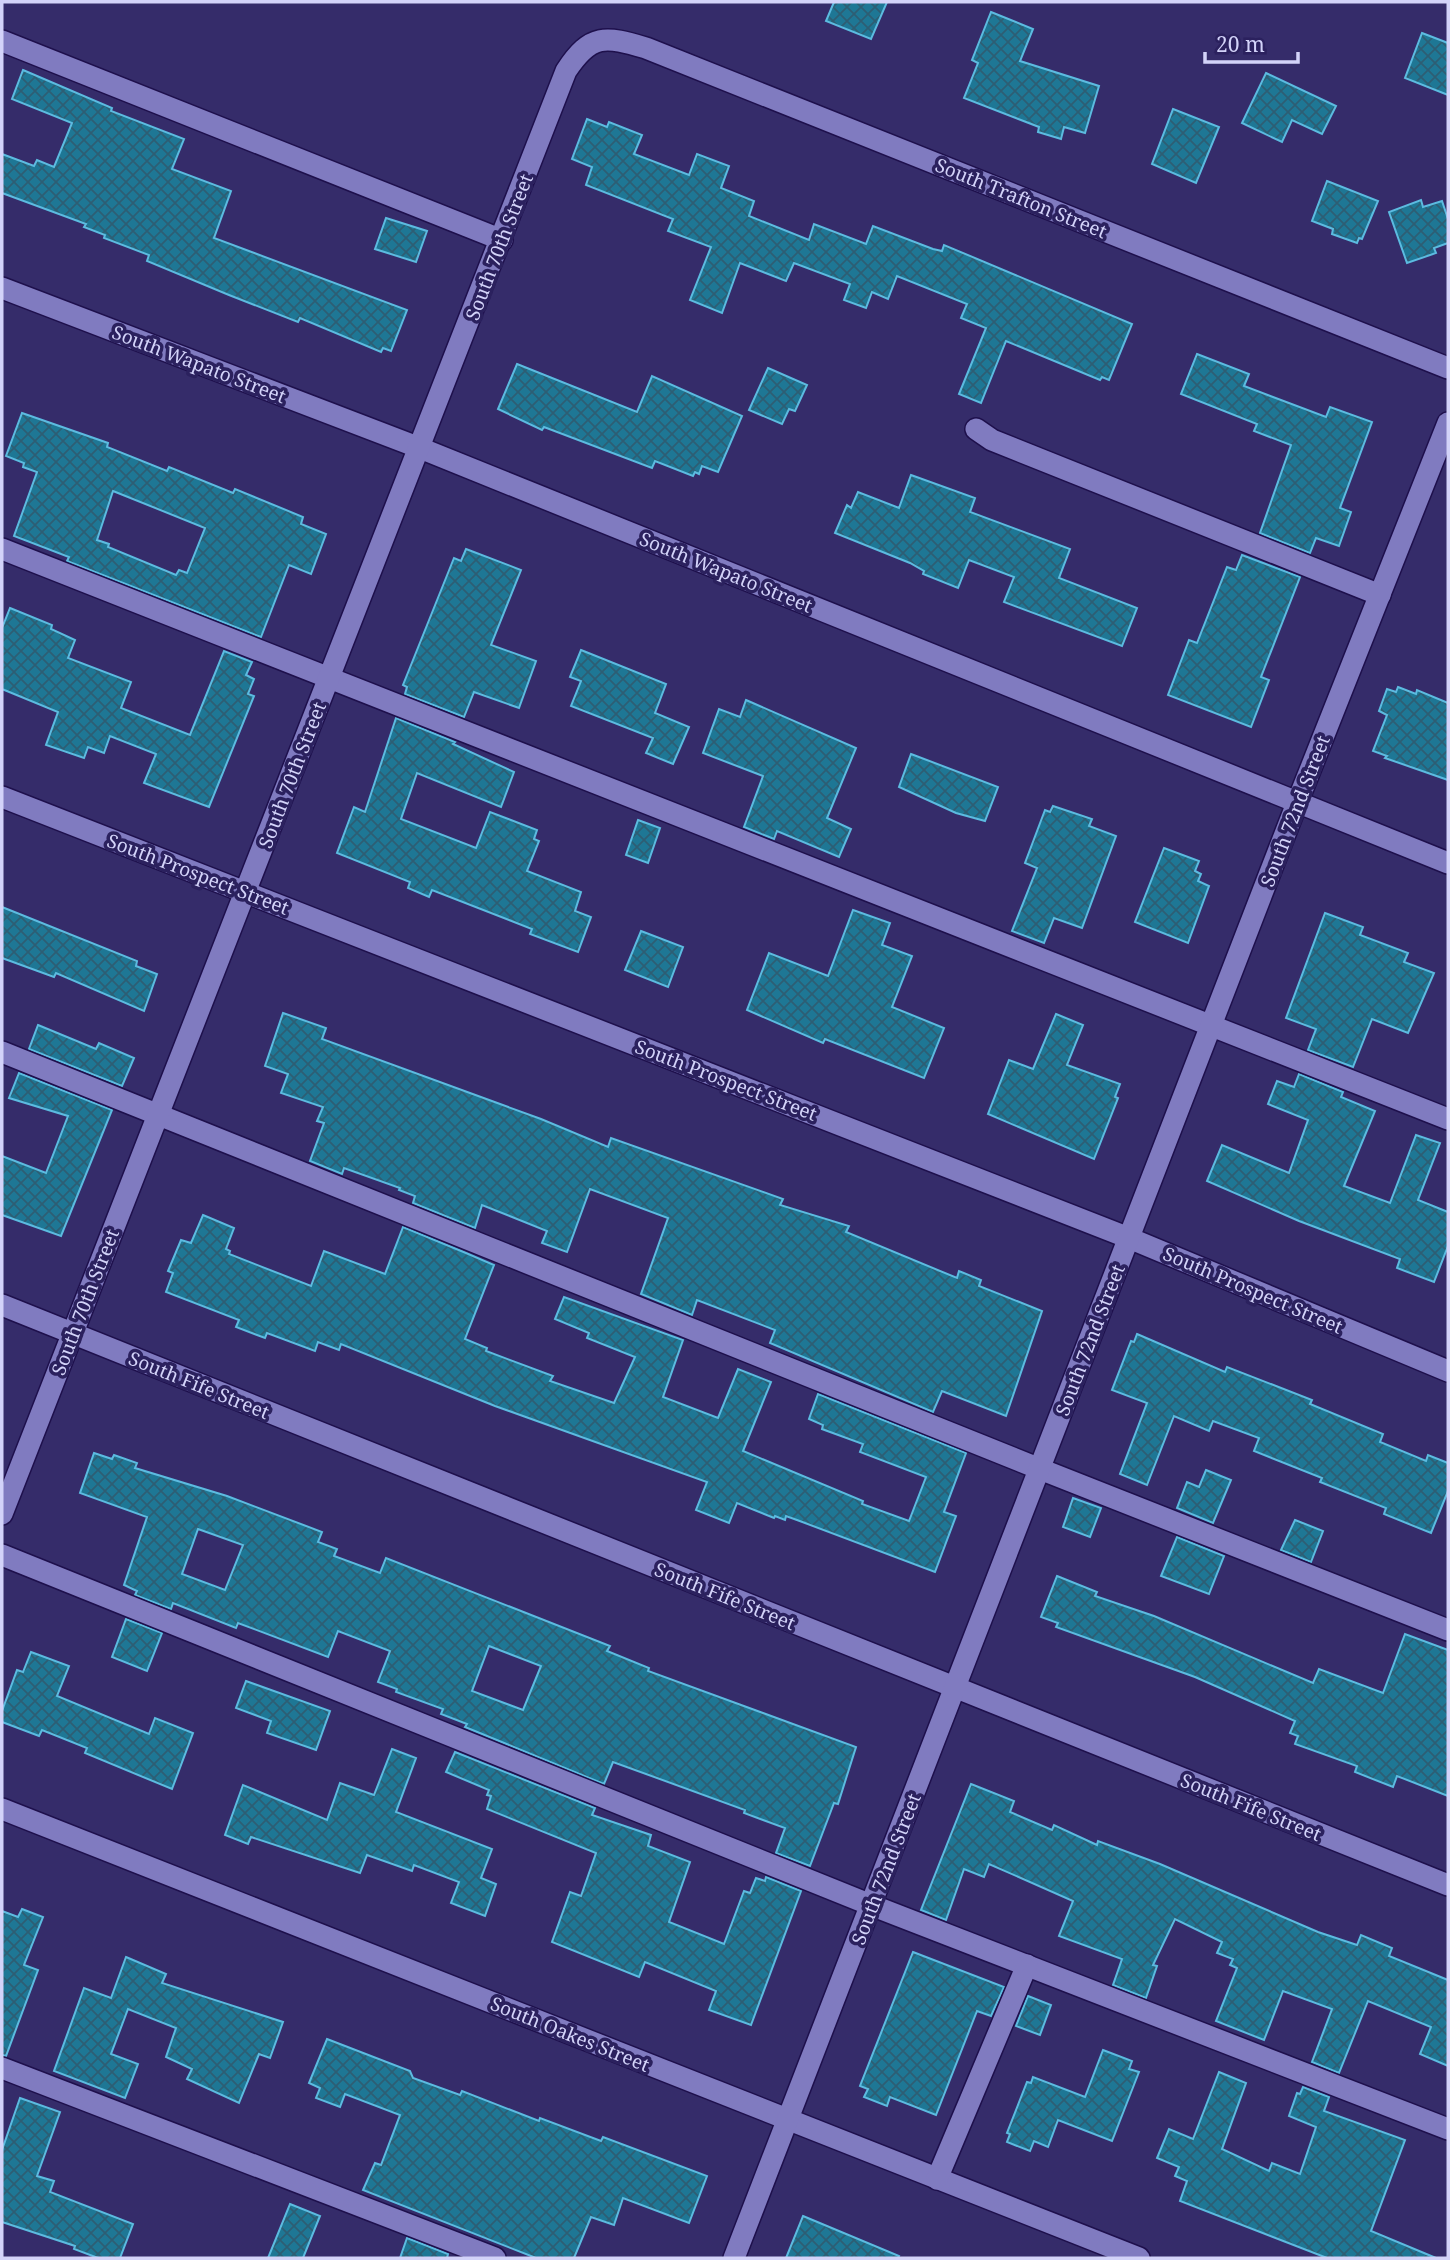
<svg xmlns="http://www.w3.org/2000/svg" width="1450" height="2260" font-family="'Noto Serif',serif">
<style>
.building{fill:url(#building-cross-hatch);stroke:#5cbbe0;stroke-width:2;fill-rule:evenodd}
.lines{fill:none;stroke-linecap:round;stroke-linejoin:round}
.minor-casing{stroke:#1e104c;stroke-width:24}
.minor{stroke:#807bc0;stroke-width:21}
.labels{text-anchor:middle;stroke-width:7;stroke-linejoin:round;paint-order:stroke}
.street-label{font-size:19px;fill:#d3d3f9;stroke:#2b215e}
</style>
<defs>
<pattern id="building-cross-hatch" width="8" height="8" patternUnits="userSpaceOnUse" patternTransform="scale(1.75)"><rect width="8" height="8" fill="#1e7795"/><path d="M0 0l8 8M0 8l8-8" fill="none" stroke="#2d5e74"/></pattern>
</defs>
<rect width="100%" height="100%" fill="#352c6a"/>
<!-- building -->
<g class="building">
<path d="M834 2H887L871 39 826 21Z"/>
<path d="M991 12 1033 29 1020 61 1099 86 1085 133 1064 127 1061 139 1038 132 1039 127 964 98 978 63 972 60Z"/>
<path d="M1422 33 1448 43V95L1405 78Z"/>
<path d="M23 70 112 108 111 111 184 139 172 169 231 191 214 238 407 310 391 351 383 348 381 352 300 318 298 322 229 295 147 261 149 255 104 238 105 235 84 227 86 224 2 193V154L34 166 37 160 54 167 72 123 12 99Z"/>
<path d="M1266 73 1336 106 1322 134 1292 120 1282 142 1242 123Z"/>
<path d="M1173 109 1219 127 1196 183 1152 164Z"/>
<path d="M587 119 607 127 609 122 642 135 634 154 689 175 697 154 729 166 721 188 754 201 749 216 809 240 814 224 866 244 873 226 933 249 942 251 944 245 1132 324 1109 380 1102 377 1100 380 1006 341 981 403 959 394 986 328 961 318 967 304 897 276 888 299 872 292 866 308 844 300 850 284 794 263 786 281 740 263 722 313 690 300 711 247 668 231 673 219 586 185 592 167 572 159Z"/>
<path d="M1327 181 1378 201 1362 239 1359 238 1357 243 1332 234 1333 229 1312 221Z"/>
<path d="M1421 200 1423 207 1442 201 1448 219V243L1434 248 1436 253 1407 263 1389 212Z"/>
<path d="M386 218 427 231 416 262 375 249Z"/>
<path d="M1197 354 1249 374 1244 386 1326 417 1330 407 1372 422 1340 508 1351 512 1339 546 1316 538 1310 553 1260 533 1291 445 1254 431 1257 424 1181 394Z"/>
<path d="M517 364 637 412 652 376 742 416 718 472 702 466 699 474 695 472 693 476 655 461 652 468 544 427 542 430 498 409Z"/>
<path d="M768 368 807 385 795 411 789 409 782 424 749 410Z"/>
<path d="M22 413 108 443 107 447 167 471 169 467 233 493 235 489 303 517 301 524 326 534 311 574 289 565 261 637 67 561 69 557 14 536 37 472 23 467 24 463 6 456ZM113 491 205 528 187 573 179 570 176 575 108 547 109 544 97 540Z"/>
<path d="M911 475 975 498 970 512 1070 549 1059 578 1137 608 1122 646 1004 602 1014 577 969 560 958 588 923 574 924 571 910 563 835 533 847 505 851 508 858 492 899 508Z"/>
<path d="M466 549 521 570 491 645 536 661 519 708 474 692 464 717 405 694 407 687 403 685 454 558 461 561Z"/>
<path d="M1242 555 1300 577 1261 677 1269 680 1251 727 1168 695 1189 640 1197 643 1227 567 1236 570Z"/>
<path d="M10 608 52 625 51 629 75 640 68 658 131 682 121 708 190 735 224 651 252 662 246 675 254 679 248 694 254 696 209 807 144 783 156 754 110 736 104 753 88 747 84 758 46 745 58 712 2 689V628Z"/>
<path d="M581 650 666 684 655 713 689 727 673 764 646 753 653 738 571 706 581 681 570 677Z"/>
<path d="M1398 687 1416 694 1417 690 1448 703V780L1385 758 1387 756 1373 751 1387 715 1379 711 1387 689 1396 692Z"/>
<path d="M746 700 856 748 827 818 851 829 839 857 777 831 774 839 744 827 763 776 703 753 719 709 740 717Z"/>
<path d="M396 718 455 742 453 744 514 772 501 807 417 773 401 819 476 848 490 812 537 830 534 839 539 841 527 871 581 892 575 911 591 917 578 952 530 934 532 929 432 890 429 897 408 888 410 882 337 853 354 807 365 812Z"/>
<path d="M911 754 998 787 985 821 956 813 899 787Z"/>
<path d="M1053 806 1092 819 1089 826 1116 836 1082 928 1054 918 1044 943 1012 931 1037 868 1025 863 1045 810 1050 812Z"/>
<path d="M638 820 660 828 648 863 626 855Z"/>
<path d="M1164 848 1199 861 1195 871 1201 874 1198 881 1209 886 1188 943 1135 922Z"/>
<path d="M2 907 137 961 136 966 157 974 144 1011 56 973 54 977 2 958Z"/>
<path d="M853 910 890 923 882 945 912 956 892 1007 944 1028 924 1078 825 1039 823 1043 747 1010 769 953 828 976Z"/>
<path d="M1325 913 1363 927 1360 935 1408 953 1404 962 1434 973 1408 1033 1372 1019 1353 1067 1308 1050 1316 1029 1286 1018Z"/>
<path d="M641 931 683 947 668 987 625 970Z"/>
<path d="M283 1013 326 1028 322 1039 541 1119 608 1147 611 1138 783 1199 780 1205 849 1226 846 1232 957 1278 959 1271 981 1280 979 1286 1042 1311 1006 1416 942 1391 933 1412 770 1343 775 1330 697 1300 692 1315 641 1294 668 1218 590 1189 567 1252 542 1243 547 1231 482 1205 475 1228 413 1203 415 1196 399 1190 400 1188 344 1168 342 1174 310 1161 324 1123 317 1121 323 1107 281 1093 288 1074 265 1066Z"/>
<path d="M1056 1014 1083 1025 1067 1065 1120 1084 1115 1097 1118 1098 1094 1159 988 1114 1009 1060 1033 1069Z"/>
<path d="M38 1025 96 1049 99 1043 134 1058 122 1086 29 1049Z"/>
<path d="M19 1073 112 1110 61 1236 2 1215V1156L46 1173 68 1116 9 1098Z"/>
<path d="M1299 1074 1343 1092 1341 1097 1375 1111 1344 1186 1390 1203 1416 1135 1440 1143 1418 1200 1448 1212V1246L1434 1282 1397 1268 1400 1259 1299 1221 1207 1181 1222 1145 1289 1173 1308 1120 1268 1104 1277 1081 1294 1087Z"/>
<path d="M203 1215 234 1228 226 1249 230 1251 229 1254 311 1286 324 1251 385 1274 403 1227 466 1253 494 1265 465 1339 487 1348 486 1351 553 1376 550 1381 614 1403 635 1357 587 1338 589 1333 555 1319 564 1297 683 1340 663 1397 718 1418 738 1369 771 1382 743 1451 863 1501 862 1504 909 1521 926 1477 860 1452 863 1444 822 1429 823 1425 809 1419 818 1394 966 1453 944 1512 956 1516 935 1572 797 1520 786 1516 785 1520 775 1516 774 1518 737 1503 729 1523 696 1510 707 1482 495 1406 341 1344 339 1350 318 1342 315 1351 267 1333 265 1338 236 1327 239 1320 166 1292 173 1273 168 1271 181 1240 191 1243Z"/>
<path d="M1137 1334 1225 1372 1227 1367 1312 1400 1310 1404 1383 1434 1380 1442 1426 1461 1428 1455 1448 1463V1491L1431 1533 1384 1514 1386 1508 1320 1482 1322 1478 1254 1451 1259 1438 1213 1421 1209 1431 1174 1416 1147 1485 1120 1474 1147 1403 1112 1390 1131 1341 1134 1342Z"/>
<path d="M94 1453 112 1459 114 1455 137 1463 135 1468 227 1496 322 1532 318 1542 337 1549 334 1556 380 1573 386 1558 610 1646 607 1651 649 1668 648 1671 856 1747 838 1804 834 1803 810 1866 776 1853 785 1828 744 1813 745 1810 613 1762 604 1784 465 1727 467 1724 441 1714 443 1709 396 1692 397 1689 378 1682 390 1651 338 1631 328 1657 238 1623 236 1628 173 1603 171 1609 135 1595 137 1591 124 1585 147 1517 80 1493ZM198 1529 243 1545 225 1590 182 1574ZM489 1646 541 1666 523 1710 472 1691Z"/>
<path d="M1206 1470 1231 1480 1213 1523 1177 1508 1187 1482 1199 1487Z"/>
<path d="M1073 1498 1101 1508 1090 1537 1063 1527Z"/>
<path d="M1295 1520 1323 1531 1311 1562 1281 1550Z"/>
<path d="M1177 1537 1224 1556 1209 1594 1161 1576Z"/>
<path d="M1057 1576 1097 1592 1095 1596 1154 1616 1313 1683 1319 1669 1383 1693 1405 1634 1448 1650V1796L1397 1776 1393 1787 1355 1772 1357 1766 1295 1744 1298 1736 1290 1733 1295 1721 1195 1677 1056 1627 1058 1623 1041 1617Z"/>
<path d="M126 1619 162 1633 147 1671 112 1657Z"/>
<path d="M31 1652 69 1666 57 1696 149 1734 155 1718 193 1733 172 1789 85 1753 87 1748 42 1730 39 1736 2 1722V1711L17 1670 23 1672Z"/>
<path d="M246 1681 330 1711 316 1750 267 1733 271 1721 236 1708Z"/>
<path d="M392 1749 416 1758 396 1812 492 1849 481 1878 496 1884 485 1916 451 1903 459 1882 414 1865 412 1871 367 1855 360 1873 251 1837 248 1844 225 1835 243 1785 327 1820 340 1783 374 1795Z"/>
<path d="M455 1752 595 1808 592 1815 651 1835 648 1846 690 1862 669 1922 724 1944 744 1891 750 1893 756 1878 765 1881 766 1877 801 1891 751 2025 709 2010 716 1991 645 1962 639 1977 552 1942 570 1892 581 1896 596 1853 487 1809 491 1796 487 1795 489 1790 446 1772Z"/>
<path d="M971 1784 1014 1801 1010 1812 1052 1830 1054 1825 1097 1845 1098 1841 1160 1864 1318 1932 1357 1945 1361 1935 1392 1948 1389 1956 1448 1980V2066L1420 2054 1431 2027 1368 2001 1339 2073 1312 2062 1332 2009 1283 1991 1264 2040 1216 2021 1237 1968 1230 1965 1233 1959 1217 1953 1222 1942 1175 1919 1153 1965 1157 1966 1146 1998 1113 1985 1122 1959 1059 1936 1073 1901 989 1864 984 1877 964 1869 946 1920 921 1910Z"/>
<path d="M22 1909 43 1917 24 1965 38 1970 6 2056 2 2055V1911L18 1917Z"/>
<path d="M913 1952 1004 1987 991 2016 977 2011 936 2115 890 2097 887 2106 864 2097 868 2089 860 2086Z"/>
<path d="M126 1957 166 1974 162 1983 283 2022 270 2058 259 2054 239 2103 187 2079 192 2069 166 2057 176 2028 128 2009 111 2054 138 2064 125 2098 54 2071 84 1988 111 1998Z"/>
<path d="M1028 1996 1051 2005 1040 2035 1016 2026Z"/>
<path d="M327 2039 410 2071 413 2078 460 2095 462 2091 539 2121 540 2118 601 2141 603 2137 707 2176 689 2223 623 2198 614 2225 591 2217 574 2258H536L363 2190 375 2163 381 2165 400 2115 345 2094 340 2107 316 2098 320 2088 309 2083Z"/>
<path d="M1103 2050 1132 2061 1129 2069 1139 2072 1112 2141 1058 2120 1048 2147 1034 2141 1030 2151 1007 2142 1010 2134 1007 2133 1027 2082 1031 2083 1033 2077 1085 2097Z"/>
<path d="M1219 2072 1246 2083 1222 2149 1269 2171 1272 2163 1300 2174 1316 2127 1289 2116 1297 2093 1300 2094 1303 2087 1329 2097 1324 2111 1405 2140 1371 2231 1436 2258H1327L1180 2201 1187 2181 1175 2176 1179 2167 1157 2158 1169 2129 1193 2139Z"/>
<path d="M20 2098 60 2112 37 2176 54 2181 50 2192 133 2224 120 2258H98L74 2249 75 2246 2 2222V2150Z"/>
<path d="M290 2204 320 2216 303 2258H268Z"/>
<path d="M803 2216 899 2256 898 2258H786Z"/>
<path d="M407 2238 448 2254 447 2258H400Z"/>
</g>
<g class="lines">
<defs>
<g id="minor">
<path d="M2 41 502 240"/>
<path d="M2 288 420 448 1448 863"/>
<path d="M976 429 992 440 1380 595"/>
<path d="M2 549 1448 1119"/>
<path d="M2 797 1129 1238 1448 1371"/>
<path d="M2 1052 1040 1469 1448 1630"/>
<path d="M2 1305 1448 1885"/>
<path d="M2 1514 566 71C591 33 605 36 646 48L1448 368"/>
<path d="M2 1555 871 1905 1448 2129"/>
<path d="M2 1809 1139 2258"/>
<path d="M2 2068 495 2258"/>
<path d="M937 2179 1027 1965"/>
<path d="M734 2258 1297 803 1448 423"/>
</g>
</defs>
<!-- minor casing -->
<use href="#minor" class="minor-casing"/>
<!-- minor -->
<use href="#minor" class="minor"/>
</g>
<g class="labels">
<!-- street labels -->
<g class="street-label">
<text transform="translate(1021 198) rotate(22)" y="7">South Trafton Street</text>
<text transform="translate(499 247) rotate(-69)" y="7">South 70th Street</text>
<text transform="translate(199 364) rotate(21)" y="7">South Wapato Street</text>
<text transform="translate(726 572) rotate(22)" y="7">South Wapato Street</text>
<text transform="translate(292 775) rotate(-69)" y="7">South 70th Street</text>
<text transform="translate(1295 811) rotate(-69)" y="7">South 72nd Street</text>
<text transform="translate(198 874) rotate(21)" y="7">South Prospect Street</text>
<text transform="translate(726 1080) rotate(21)" y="7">South Prospect Street</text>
<text transform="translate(1253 1290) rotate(23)" y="7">South Prospect Street</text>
<text transform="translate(85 1302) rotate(-69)" y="7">South 70th Street</text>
<text transform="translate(1090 1340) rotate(-69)" y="7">South 72nd Street</text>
<text transform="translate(199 1385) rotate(22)" y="7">South Fife Street</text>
<text transform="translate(725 1596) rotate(22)" y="7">South Fife Street</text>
<text transform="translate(1251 1807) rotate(22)" y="7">South Fife Street</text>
<text transform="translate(886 1869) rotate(-69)" y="7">South 72nd Street</text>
<text transform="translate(570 2034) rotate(22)" y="7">South Oakes Street</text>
</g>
</g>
<!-- border -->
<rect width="1450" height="2260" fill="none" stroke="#d3d3f9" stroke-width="7"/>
<!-- scale -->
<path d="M1205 52v10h93v-10" fill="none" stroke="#d3d3f9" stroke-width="3.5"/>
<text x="1216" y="52" font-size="21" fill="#d3d3f9" stroke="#2b215e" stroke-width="5" paint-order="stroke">20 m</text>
</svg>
